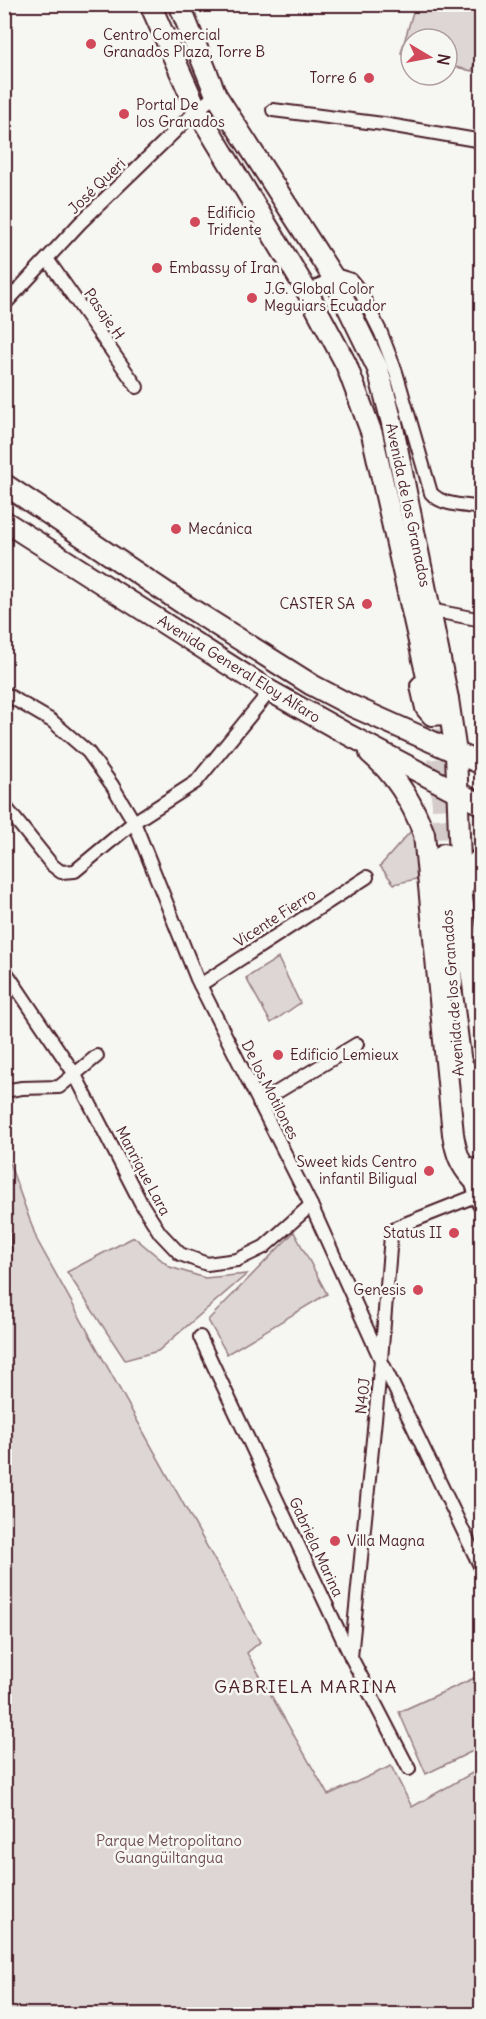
<svg xmlns="http://www.w3.org/2000/svg" width="486" height="2019" font-family="Delius,sans-serif">
<style>
.green{fill:#ddd6d5;stroke:#947a80;stroke-width:1.5}
.lines{fill:none;stroke-linecap:round;stroke-linejoin:round}
.primary-tunnel{stroke:#d4cbca;stroke-width:20;stroke-dasharray:20 10;stroke-linecap:butt}
.street-casing{stroke:#4a1f2b;stroke-width:16}
.primary-casing{stroke:#4a1f2b;stroke-width:24}
.street{stroke:#f6f6f2;stroke-width:12}
.primary{stroke:#f6f6f2;stroke-width:20}
.poi-dot{fill:#d1495b;stroke:#f6f6f2;stroke-width:2}
.labels{text-anchor:middle;stroke-width:5;stroke-linejoin:round;paint-order:stroke}
.poi-label{font-size:15px;fill:#4a1f2b;stroke:#f6f6f2;text-anchor:start}
.street-label{font-size:15px;fill:#4a1f2b;stroke:#f6f6f2}
.park-label{font-size:15px;fill:#6f4d56;stroke:#f6f6f2}
.quarter-label{font-size:18px;letter-spacing:1.5px;fill:#4a1f2b;stroke:#f6f6f2}
</style>
<rect width="100%" height="100%" fill="#f6f6f2"/>
<filter id="ink" filterUnits="userSpaceOnUse"><feTurbulence type="fractalNoise" baseFrequency=".0167" numOctaves="2"/><feDisplacementMap in="SourceGraphic" scale="12" xChannelSelector="R" yChannelSelector="G"/><feConvolveMatrix kernelMatrix="1 2 1 2 8 2 1 2 1" color-interpolation-filters="sRGB"/></filter>
<g filter="url(#ink)">
<!-- green -->
<g class="green">
<path d="M415 5H481V38L472 71 447 65V39H411V56L401 53Z"/>
<path d="M411 831 418 847 421 878 394 884 380 866Z"/>
<path d="M278 958 300 1003 271 1023 246 978Z"/>
<path d="M4 1148 37 1240 260 1642 247 1653 328 1795 391 1766 412 1807 481 1768V2014H5Z"/>
<path d="M294 1232 327 1294 227 1354 208 1320Z"/>
<path d="M134 1237 170 1267 205 1278 247 1274 158 1351 125 1360 67 1272Z"/>
<path d="M481 1675V1747L426 1774 399 1712Z"/>
</g>
<g class="lines">
<!-- primary-tunnel -->
<path class="primary-tunnel" d="M432 699 442 805 444 854"/>
<defs>
<g id="street">
<path d="M273 110 383 124 482 141"/>
<path d="M47 259 137 387"/>
<path d="M308 293 333 277 338 276 351 280 360 291 381 333 396 372 431 493C442 506 465 505 482 508"/>
<path d="M4 305 80 223 197 110 216 95"/>
<path d="M430 610 482 620"/>
<path d="M4 693 52 721 88 752 112 785 134 822 197 979 311 1205 381 1360 482 1570"/>
<path d="M4 805 52 865 61 872 75 871 134 822 196 782 270 691"/>
<path d="M4 969 74 1073 141 1203 160 1233 180 1254 207 1264 237 1260 264 1247 311 1205"/>
<path d="M200 985 367 877"/>
<path d="M4 1091 22 1088 59 1087 97 1056"/>
<path d="M259 1103 357 1044"/>
<path d="M4 1237V1276"/>
<path d="M200 1337 351 1657 409 1769"/>
<path d="M351 1657 381 1360 391 1236 397 1227 478 1195"/>
</g>
<g id="primary">
<path d="M150 4 197 110 308 293 346 364 372 434 432 699"/>
<path d="M179 4 216 95 333 277 378 369 392 423 448 699 456 753 461 889 482 1055"/>
<path d="M4 484 185 605 312 685 352 706 482 764"/>
<path d="M4 521 270 691 345 733 482 805"/>
<path d="M421 686 426 708 432 715 444 714 448 708V699"/>
<path d="M370 753C395 774 413 804 424 834L453 1134C456 1153 460 1165 473 1179"/>
<path d="M444 854 452 984"/>
<path d="M463 887 472 868 482 857"/>
<path d="M471 1168 482 1202"/>
</g>
</defs>
<!-- street casing -->
<use href="#street" class="street-casing"/>
<!-- primary casing -->
<use href="#primary" class="primary-casing"/>
<!-- street -->
<use href="#street" class="street"/>
<!-- primary -->
<use href="#primary" class="primary"/>
</g>
</g>
<!-- markers -->
<g class="poi-dot">
<circle cx="91" cy="44" r="6"/>
<circle cx="369" cy="78" r="6"/>
<circle cx="124" cy="114" r="6"/>
<circle cx="195" cy="222" r="6"/>
<circle cx="157" cy="268" r="6"/>
<circle cx="252" cy="298" r="6"/>
<circle cx="176" cy="529" r="6"/>
<circle cx="367" cy="604" r="6"/>
<circle cx="278" cy="1055" r="6"/>
<circle cx="429" cy="1171" r="6"/>
<circle cx="454" cy="1233" r="6"/>
<circle cx="418" cy="1290" r="6"/>
<circle cx="335" cy="1541" r="6"/>
</g>
<g class="labels">
<!-- poi labels -->
<g class="poi-label">
<text x="103" y="40">Centro Comercial<tspan x="103" dy="17">Granados Plaza, Torre B</tspan></text>
<text x="357" y="83" text-anchor="end">Torre 6</text>
<text x="136" y="110">Portal De<tspan x="136" dy="17">los Granados</tspan></text>
<text x="207" y="218">Edificio<tspan x="207" dy="17">Tridente</tspan></text>
<text x="169" y="273">Embassy of Iran</text>
<text x="264" y="294">J.G. Global Color<tspan x="264" dy="17">Meguiars Ecuador</tspan></text>
<text x="188" y="534">Mecánica</text>
<text x="355" y="609" text-anchor="end">CASTER SA</text>
<text x="290" y="1060">Edificio Lemieux</text>
<text x="417" y="1167" text-anchor="end">Sweet kids Centro<tspan x="417" dy="17">infantil Biligual</tspan></text>
<text x="442" y="1238" text-anchor="end">Status II</text>
<text x="406" y="1295" text-anchor="end">Genesis</text>
<text x="347" y="1546">Villa Magna</text>
</g>
<!-- street labels -->
<g class="street-label">
<text transform="translate(97 186) rotate(-44)" y="5">José Queri</text>
<text transform="translate(104 314) rotate(55)" y="5">Pasaje H</text>
<text transform="translate(408 505) rotate(78)" y="5">Avenida de los Granados</text>
<text transform="translate(239 669) rotate(32)" y="5">Avenida General Eloy Alfaro</text>
<text transform="translate(275 918) rotate(-33)" y="5">Vicente Fierro</text>
<text transform="translate(453 993) rotate(-94)" y="5">Avenida de los Granados</text>
<text transform="translate(270 1090) rotate(63)" y="5">De los Motilones</text>
<text transform="translate(143 1171) rotate(62)" y="5">Manrique Lara</text>
<text transform="translate(363 1396) rotate(-84)" y="5">N40J</text>
<text transform="translate(316 1547) rotate(65)" y="5">Gabriela Marina</text>
</g>
<!-- park labels -->
<g class="park-label">
<text x="169" y="1846">Parque Metropolitano<tspan x="169" dy="17">Guangüiltangua</tspan></text>
</g>
<!-- quarter labels -->
<g class="quarter-label">
<text x="306" y="1693">GABRIELA MARINA</text>
</g>
</g>
<!-- margin -->
<rect width="486" height="2019" fill="none" stroke="#f6f6f2" stroke-width="24"/>
<rect x="12" y="12" width="462" height="1995" fill="none" stroke="#4a1f2b" stroke-width="2" filter="url(#ink)"/>
<!-- north arrow -->
<g transform="translate(429 57) rotate(100)"><circle r="28" fill="#f6f6f2" stroke="#b1a0a2" stroke-width="1.5"/>
<path d="M0-4.5L10 22L0 15L-10 22Z" fill="#d1495b"/>
<text y="-9" font-size="16" font-weight="bold" text-anchor="middle" fill="#4a1f2b">N</text>
</g>
</svg>
